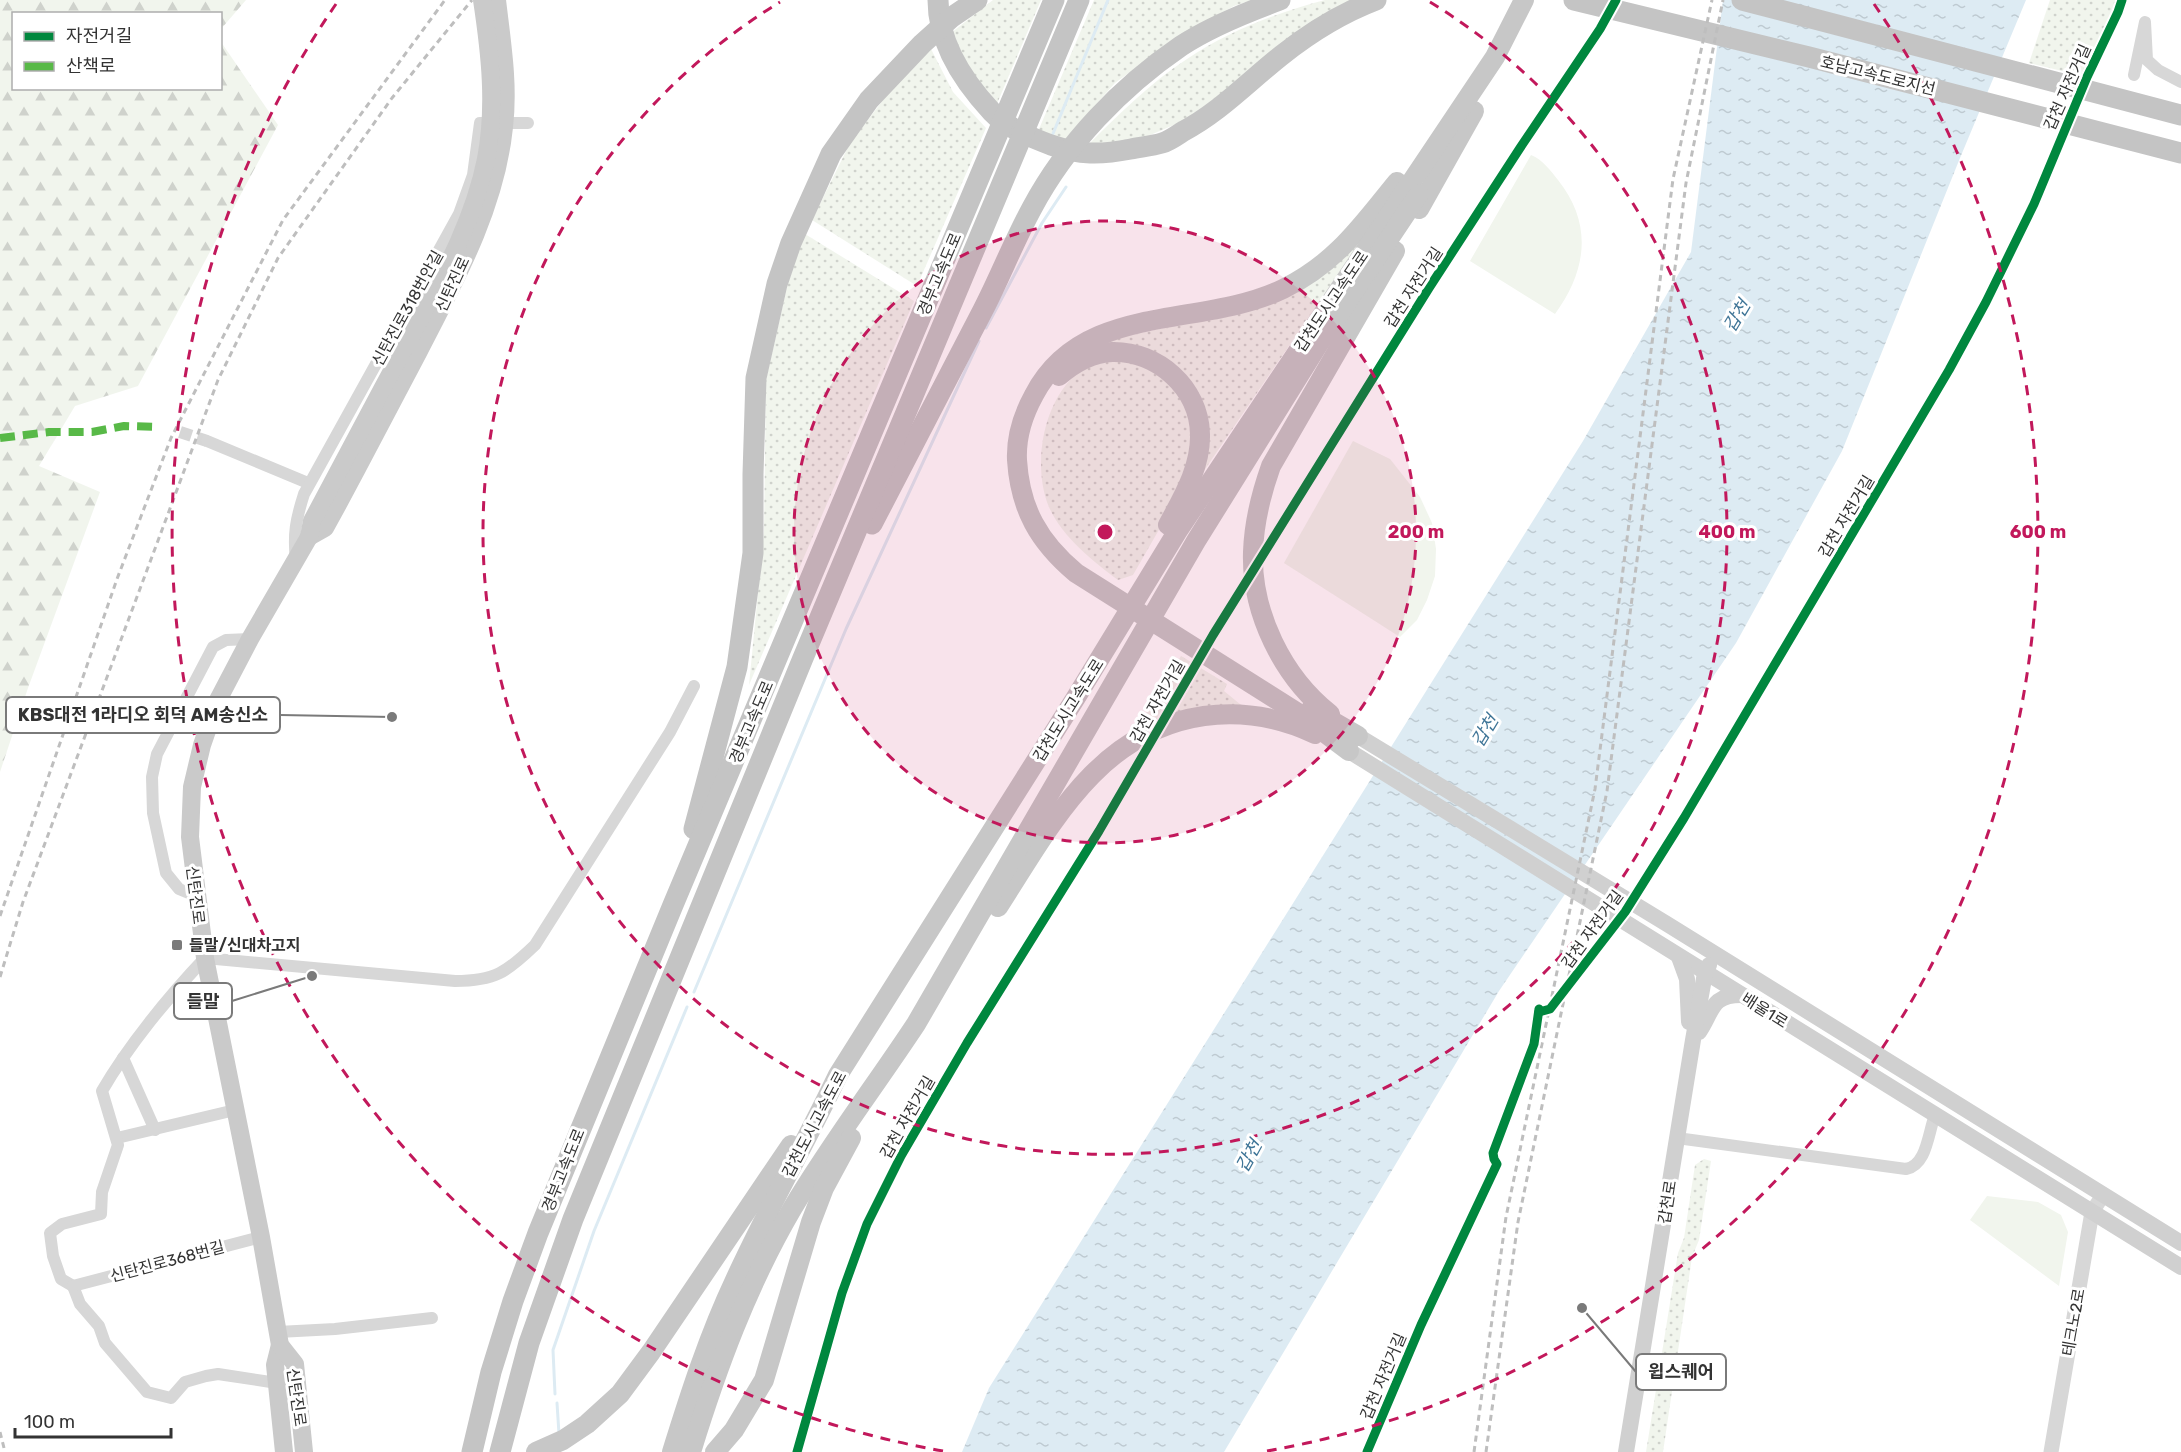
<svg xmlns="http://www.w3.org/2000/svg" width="2181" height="1452" font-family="Rubik,'Noto Sans KR',sans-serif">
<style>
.grass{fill:url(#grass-dots)}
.forest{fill:url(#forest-firs)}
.garden{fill:#f1f5ed}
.water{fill:url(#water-ripples)}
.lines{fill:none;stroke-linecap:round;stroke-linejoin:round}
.stream{stroke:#ddebf3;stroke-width:3}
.minor-tunnel{stroke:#d6d6d6;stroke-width:12;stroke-dasharray:12 6;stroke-linecap:butt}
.minor{stroke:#d7d7d7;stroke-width:12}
.tertiary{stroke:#d7d7d7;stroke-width:15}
.secondary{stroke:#d0d0d0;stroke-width:16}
.primary{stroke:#cacaca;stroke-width:18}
.trunk{stroke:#c7c7c7;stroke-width:20}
.motorway{stroke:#c4c4c4;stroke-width:21}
.rail{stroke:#bebebe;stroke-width:3;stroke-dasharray:6 4.5;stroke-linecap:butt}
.quiet{stroke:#58b947;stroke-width:8;stroke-dasharray:15 8;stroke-linecap:butt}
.cycleway-casing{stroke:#fff;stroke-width:13}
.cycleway{stroke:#00873e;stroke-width:9}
.ring{fill:none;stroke:#c2185b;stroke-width:3;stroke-dasharray:10 8}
.poi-dot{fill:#7a7a7a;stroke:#fff;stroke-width:2}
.labels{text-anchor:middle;stroke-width:6;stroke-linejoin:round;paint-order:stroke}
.street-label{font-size:16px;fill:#333;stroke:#fff}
.poi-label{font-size:16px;font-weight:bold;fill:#333;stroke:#fff;text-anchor:start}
.water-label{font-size:18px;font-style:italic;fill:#3f7597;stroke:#fff}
.centre{fill:#c2185b;stroke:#fff;stroke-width:3}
.ring-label{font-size:18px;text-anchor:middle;font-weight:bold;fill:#c2185b;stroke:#fff;stroke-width:6;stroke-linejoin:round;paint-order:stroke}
.leader{fill:none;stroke:#7a7a7a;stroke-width:2}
.callout-dot{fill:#7a7a7a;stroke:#fff;stroke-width:2}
.callout{fill:#fff;stroke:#7a7a7a;stroke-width:2}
.callout-label{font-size:18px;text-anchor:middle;font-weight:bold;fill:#333}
</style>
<defs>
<pattern id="grass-dots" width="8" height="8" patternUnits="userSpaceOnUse" patternTransform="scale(1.5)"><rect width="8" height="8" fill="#f1f5ed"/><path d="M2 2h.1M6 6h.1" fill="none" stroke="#cfd2cc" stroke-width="1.8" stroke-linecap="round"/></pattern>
<pattern id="forest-firs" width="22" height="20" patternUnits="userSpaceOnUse" patternTransform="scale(1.5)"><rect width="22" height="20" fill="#f1f5ed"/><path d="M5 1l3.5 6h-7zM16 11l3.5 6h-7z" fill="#cfd2cc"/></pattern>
<pattern id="water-ripples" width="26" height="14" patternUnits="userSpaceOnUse" patternTransform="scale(1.5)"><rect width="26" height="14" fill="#ddebf3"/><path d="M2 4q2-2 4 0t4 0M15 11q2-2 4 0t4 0" fill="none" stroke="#becad1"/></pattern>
</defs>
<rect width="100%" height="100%" fill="#fff"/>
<!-- grass -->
<g class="grass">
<path d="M993 0H1041L996 106 976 84 951 33Z"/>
<path d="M1094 0H1252L1234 6 1178 37 1115 83 1062 143 1036 136Z"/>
<path d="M1325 0H1358L1181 122 1136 141 1087 146C1118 115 1150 83 1187 59 1229 31 1276 13 1325 0Z"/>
<path d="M2050 0H2122L2118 12 2087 77 2029 63Z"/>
<path d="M931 49 953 92 986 128 917 286 812 220 850 143 897 82Z"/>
<path d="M805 234 914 301 749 685 764 531 766 380 794 256Z"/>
<path d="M1359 243 1197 481 1200 414 1150 358 1077 355 1110 339 1248 311Z"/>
<path d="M1130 358 1163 370 1187 401 1196 434 1176 500 1133 575 1118 580C1093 561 1062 537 1049 507 1030 462 1045 384 1094 363 1104 359 1119 360 1130 358Z"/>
<path d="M1181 656 1227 684 1224 691 1246 709 1135 731Z"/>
<path d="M1704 1159 1711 1161 1699 1240 1692 1257 1663 1452H1646L1678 1253 1684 1238 1695 1165Z"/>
</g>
<!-- forest -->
<path class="forest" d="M0 0H246L221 29 220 14H14V88H220L221 42 278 125 138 386 75 406 39 466 100 492 28 688 0 772Z"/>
<!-- garden -->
<g class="garden">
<path d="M1531 155C1543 160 1550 170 1558 180 1593 224 1587 270 1555 314L1470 261Z"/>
<path d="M1353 441 1390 459 1420 497 1432 523 1436 549 1435 576 1427 600 1417 620 1400 637 1284 563Z"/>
<path d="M1987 1196 2038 1202 2061 1215 2068 1232 2059 1286 1970 1220Z"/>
</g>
<!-- water -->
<path class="water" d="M1723 0H2026L1960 158 1842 451 1736 643 1499 991 1224 1452H962L989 1388 1583 441 1691 252Z"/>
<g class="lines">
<!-- stream -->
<g class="stream">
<path d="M1052 136 1108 0"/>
<path d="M986 328 1042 223 1066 187"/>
<path d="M694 992 846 629 979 341"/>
<path d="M555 1394 553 1350 594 1231 687 1007"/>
<path d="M557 1403 559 1434"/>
</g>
<!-- minor-tunnel -->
<path class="minor-tunnel" d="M180 432 207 441"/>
<!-- minor -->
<g class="minor">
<path d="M2134 75 2145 22 2147 60 2158 70 2181 82"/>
<path d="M207 441 308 483"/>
<path d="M296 560C293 534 296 519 304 494L459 214 473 175 480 123H528"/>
<path d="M196 896 179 889 166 873 153 813 152 777 157 754 213 647 226 640 250 639"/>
<path d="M123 1058 155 1130"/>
<path d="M117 1138 235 1110"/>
<path d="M1677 1138 1906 1169C1927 1165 1928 1133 1935 1115"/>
<path d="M73 1286 61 1279 53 1256 50 1233 62 1224 101 1214 102 1192 118 1145 102 1091C128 1046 169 996 205 958L455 981C495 981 507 972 535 945L670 732 694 686"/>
<path d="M73 1286 80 1304 99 1326 105 1343 147 1392 171 1398 185 1382 206 1376 218 1374 277 1383"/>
<path d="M73 1286 261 1237"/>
<path d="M278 1332 335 1329 432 1318"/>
</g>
<!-- tertiary -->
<path class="tertiary" d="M2051 1452 2092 1212 2103 1195"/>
<!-- secondary -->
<g class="secondary">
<path d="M1358 736 1667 924 2181 1243"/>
<path d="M1349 751 2181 1267"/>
<path d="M1679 957 1687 979 1689 1022"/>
<path d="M1699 1032C1713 1011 1711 995 1741 995"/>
<path d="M1626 1452 1693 1040 1705 973 1709 965"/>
</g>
<!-- primary -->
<g class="primary">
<path d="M309 537 325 528 336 508C364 456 391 404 419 351 455 281 496 207 504 127 509 84 502 43 497 0"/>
<path d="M280 1345 275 1365 284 1452"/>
<path d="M304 1452 295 1364 280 1345 261 1237 205 958 190 837 192 787 202 745 217 702 250 639 309 537 312 521C344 461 375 402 407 343 438 284 473 225 486 159 496 106 490 53 482 0"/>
</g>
<!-- trunk -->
<g class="trunk">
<path d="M1419 209 1474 111"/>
<path d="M1059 376C1074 363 1092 353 1112 352 1158 351 1199 388 1200 434 1201 467 1183 497 1168 525"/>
<path d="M1311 709 1358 736"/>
<path d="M1330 714C1283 677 1251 613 1253 552 1254 523 1261 494 1271 466L1395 251"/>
<path d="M1349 751 1301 715 1076 573C1039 542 1020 509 1017 460 1016 438 1023 415 1034 395 1083 301 1200 329 1283 289 1336 263 1361 226 1397 182"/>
<path d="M998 907C1051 825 1098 731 1204 716 1242 711 1281 718 1315 734"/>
<path d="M536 1452 563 1440 587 1424 620 1394 651 1352 791 1145"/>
<path d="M672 1452C690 1394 709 1335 735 1280 767 1210 805 1144 838 1075L1075 699 1177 532 1495 57 1524 0"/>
<path d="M691 1452C717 1368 747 1286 792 1209 830 1145 875 1086 916 1024L1196 541 1318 345 1419 194"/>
<path d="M715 1452 734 1430 764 1380 811 1222 824 1188 851 1138"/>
</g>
<!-- motorway -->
<g class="motorway">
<path d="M938 0C938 43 964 82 992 112 1007 128 1030 137 1051 145 1080 155 1100 155 1131 149 1141 147 1152 146 1162 143 1169 141 1176 136 1182 132 1220 112 1249 81 1282 55 1311 32 1342 13 1376 0"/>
<path d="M1574 0 1809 57 2181 153"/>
<path d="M1742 0 2181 115"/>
<path d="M872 524C909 453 946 382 983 310 1000 277 1014 241 1032 208 1066 144 1121 87 1181 46 1210 27 1247 12 1280 0"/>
<path d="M694 829 737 667 753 553V474L756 378 777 284 791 243 831 154 869 100 922 44 952 17 977 0"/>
<path d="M472 1452 491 1372 513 1301 538 1233 673 905 1054 0"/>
<path d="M500 1452 529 1343 573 1219 803 658 1079 0"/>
</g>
<!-- rail -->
<g class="rail">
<path d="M0 916 117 579 171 438 283 220 445 0"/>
<path d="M0 977 23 902 218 380 278 258 392 98 472 0"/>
<path d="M0 1432 5 1452"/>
<path d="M1474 1452 1506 1217 1595 789 1673 179 1712 0"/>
<path d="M1486 1452 1518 1222 1607 791 1686 183 1723 0"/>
</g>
<!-- quiet -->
<path class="quiet" d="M0 438 49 432H92L124 426 160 427"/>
<defs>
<g id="cycleway">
<path d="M1539 1012 1550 1009 1625 912 1684 818 1949 370 1986 302 2034 204 2087 77 2118 12 2122 0"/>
<path d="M797 1452 842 1293 867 1224 901 1156 967 1043 1099 831 1213 635 1429 288 1520 148 1600 29 1616 0"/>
<path d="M1367 1452 1421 1325 1497 1164 1494 1159 1493 1153 1534 1044 1539 1009"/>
</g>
</defs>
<!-- cycleway casing -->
<use href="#cycleway" class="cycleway-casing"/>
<!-- cycleway -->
<use href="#cycleway" class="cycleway"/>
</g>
<!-- distance rings -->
<circle cx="1105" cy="532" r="311" fill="#c2185b" fill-opacity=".12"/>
<g class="ring">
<circle cx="1105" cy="532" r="311"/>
<path d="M1430 2A622 622 0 1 1 780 2"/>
<path d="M943 1451A933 933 0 0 1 336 4M1874 4A933 933 0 0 1 1267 1451"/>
</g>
<!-- markers -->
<rect class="poi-dot" x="171" y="939" width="12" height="12" rx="3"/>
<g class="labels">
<!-- street labels -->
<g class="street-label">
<text transform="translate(1878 75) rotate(14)" y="6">호남고속도로지선</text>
<text transform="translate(2067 87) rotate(-66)" y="6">갑천 자전거길</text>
<text transform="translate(939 274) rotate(-67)" y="6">경부고속도로</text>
<text transform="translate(452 284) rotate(-65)" y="6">신탄진로</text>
<text transform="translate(1413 287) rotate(-57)" y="6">갑천 자전거길</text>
<text transform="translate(1331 301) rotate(-56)" y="6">갑천도시고속도로</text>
<text transform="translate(407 308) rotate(-61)" y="6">신탄진로318번안길</text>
<text transform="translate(1846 516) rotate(-59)" y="6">갑천 자전거길</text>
<text transform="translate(1157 701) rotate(-60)" y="6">갑천 자전거길</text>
<text transform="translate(1068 710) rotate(-58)" y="6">갑천도시고속도로</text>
<text transform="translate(751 722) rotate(-67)" y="6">경부고속도로</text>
<text transform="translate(196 895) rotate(83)" y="6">신탄진로</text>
<text transform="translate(1592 929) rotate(-54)" y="6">갑천 자전거길</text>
<text transform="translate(1765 1010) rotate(32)" y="6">배울1로</text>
<text transform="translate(907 1117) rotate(-60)" y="6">갑천 자전거길</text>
<text transform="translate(814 1124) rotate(-62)" y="6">갑천도시고속도로</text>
<text transform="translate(563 1170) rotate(-68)" y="6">경부고속도로</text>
<text transform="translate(1667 1202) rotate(-81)" y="6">갑천로</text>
<text transform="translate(167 1261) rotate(-15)" y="6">신탄진로368번길</text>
<text transform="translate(2073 1322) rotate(-80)" y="6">테크노2로</text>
<text transform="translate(1383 1376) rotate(-67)" y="6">갑천 자전거길</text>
<text transform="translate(297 1397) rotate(82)" y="6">신탄진로</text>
</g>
<!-- poi labels -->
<g class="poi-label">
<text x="189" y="951">들말/신대차고지</text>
</g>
<!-- water labels -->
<g class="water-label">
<text transform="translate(1737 316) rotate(-59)" y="6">갑천</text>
<text transform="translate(1485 731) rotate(-59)" y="6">갑천</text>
<text transform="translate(1249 1156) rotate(-61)" y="6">갑천</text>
</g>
</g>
<circle cx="1105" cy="532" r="9" class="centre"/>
<g class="ring-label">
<text x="1416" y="538">200 m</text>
<text x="1727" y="538">400 m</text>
<text x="2038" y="538">600 m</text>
</g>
<!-- callouts -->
<path class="leader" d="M392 717L280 715M312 976L232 1001M1582 1308L1636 1372"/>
<g class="callout-dot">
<circle cx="392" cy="717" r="6"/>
<circle cx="312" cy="976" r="6"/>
<circle cx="1582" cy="1308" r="6"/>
</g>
<g class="callout">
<rect x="6" y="697" width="274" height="36" rx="6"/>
<rect x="174" y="983" width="58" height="36" rx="6"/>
<rect x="1636" y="1354" width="90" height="36" rx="6"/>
</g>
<g class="callout-label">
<text x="143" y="721">KBS대전 1라디오 회덕 AM송신소</text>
<text x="203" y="1008">들말</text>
<text x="1681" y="1378">윕스퀘어</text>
</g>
<!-- legend -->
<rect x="12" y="12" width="210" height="78" fill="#ffffff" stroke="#adadad" stroke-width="1.5"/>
<rect x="24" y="32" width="30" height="9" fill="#00873e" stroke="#adadad" stroke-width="1.5"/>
<text x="66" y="42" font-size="18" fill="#333333">자전거길</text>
<rect x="24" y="62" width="30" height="9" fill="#58b947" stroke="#adadad" stroke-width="1.5"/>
<text x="66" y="72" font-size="18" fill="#333333">산책로</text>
<!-- scale -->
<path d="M15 1428v9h156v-9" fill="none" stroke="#333333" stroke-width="3"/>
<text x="24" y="1428" font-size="18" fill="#333333" stroke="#ffffff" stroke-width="4.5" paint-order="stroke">100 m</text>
</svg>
